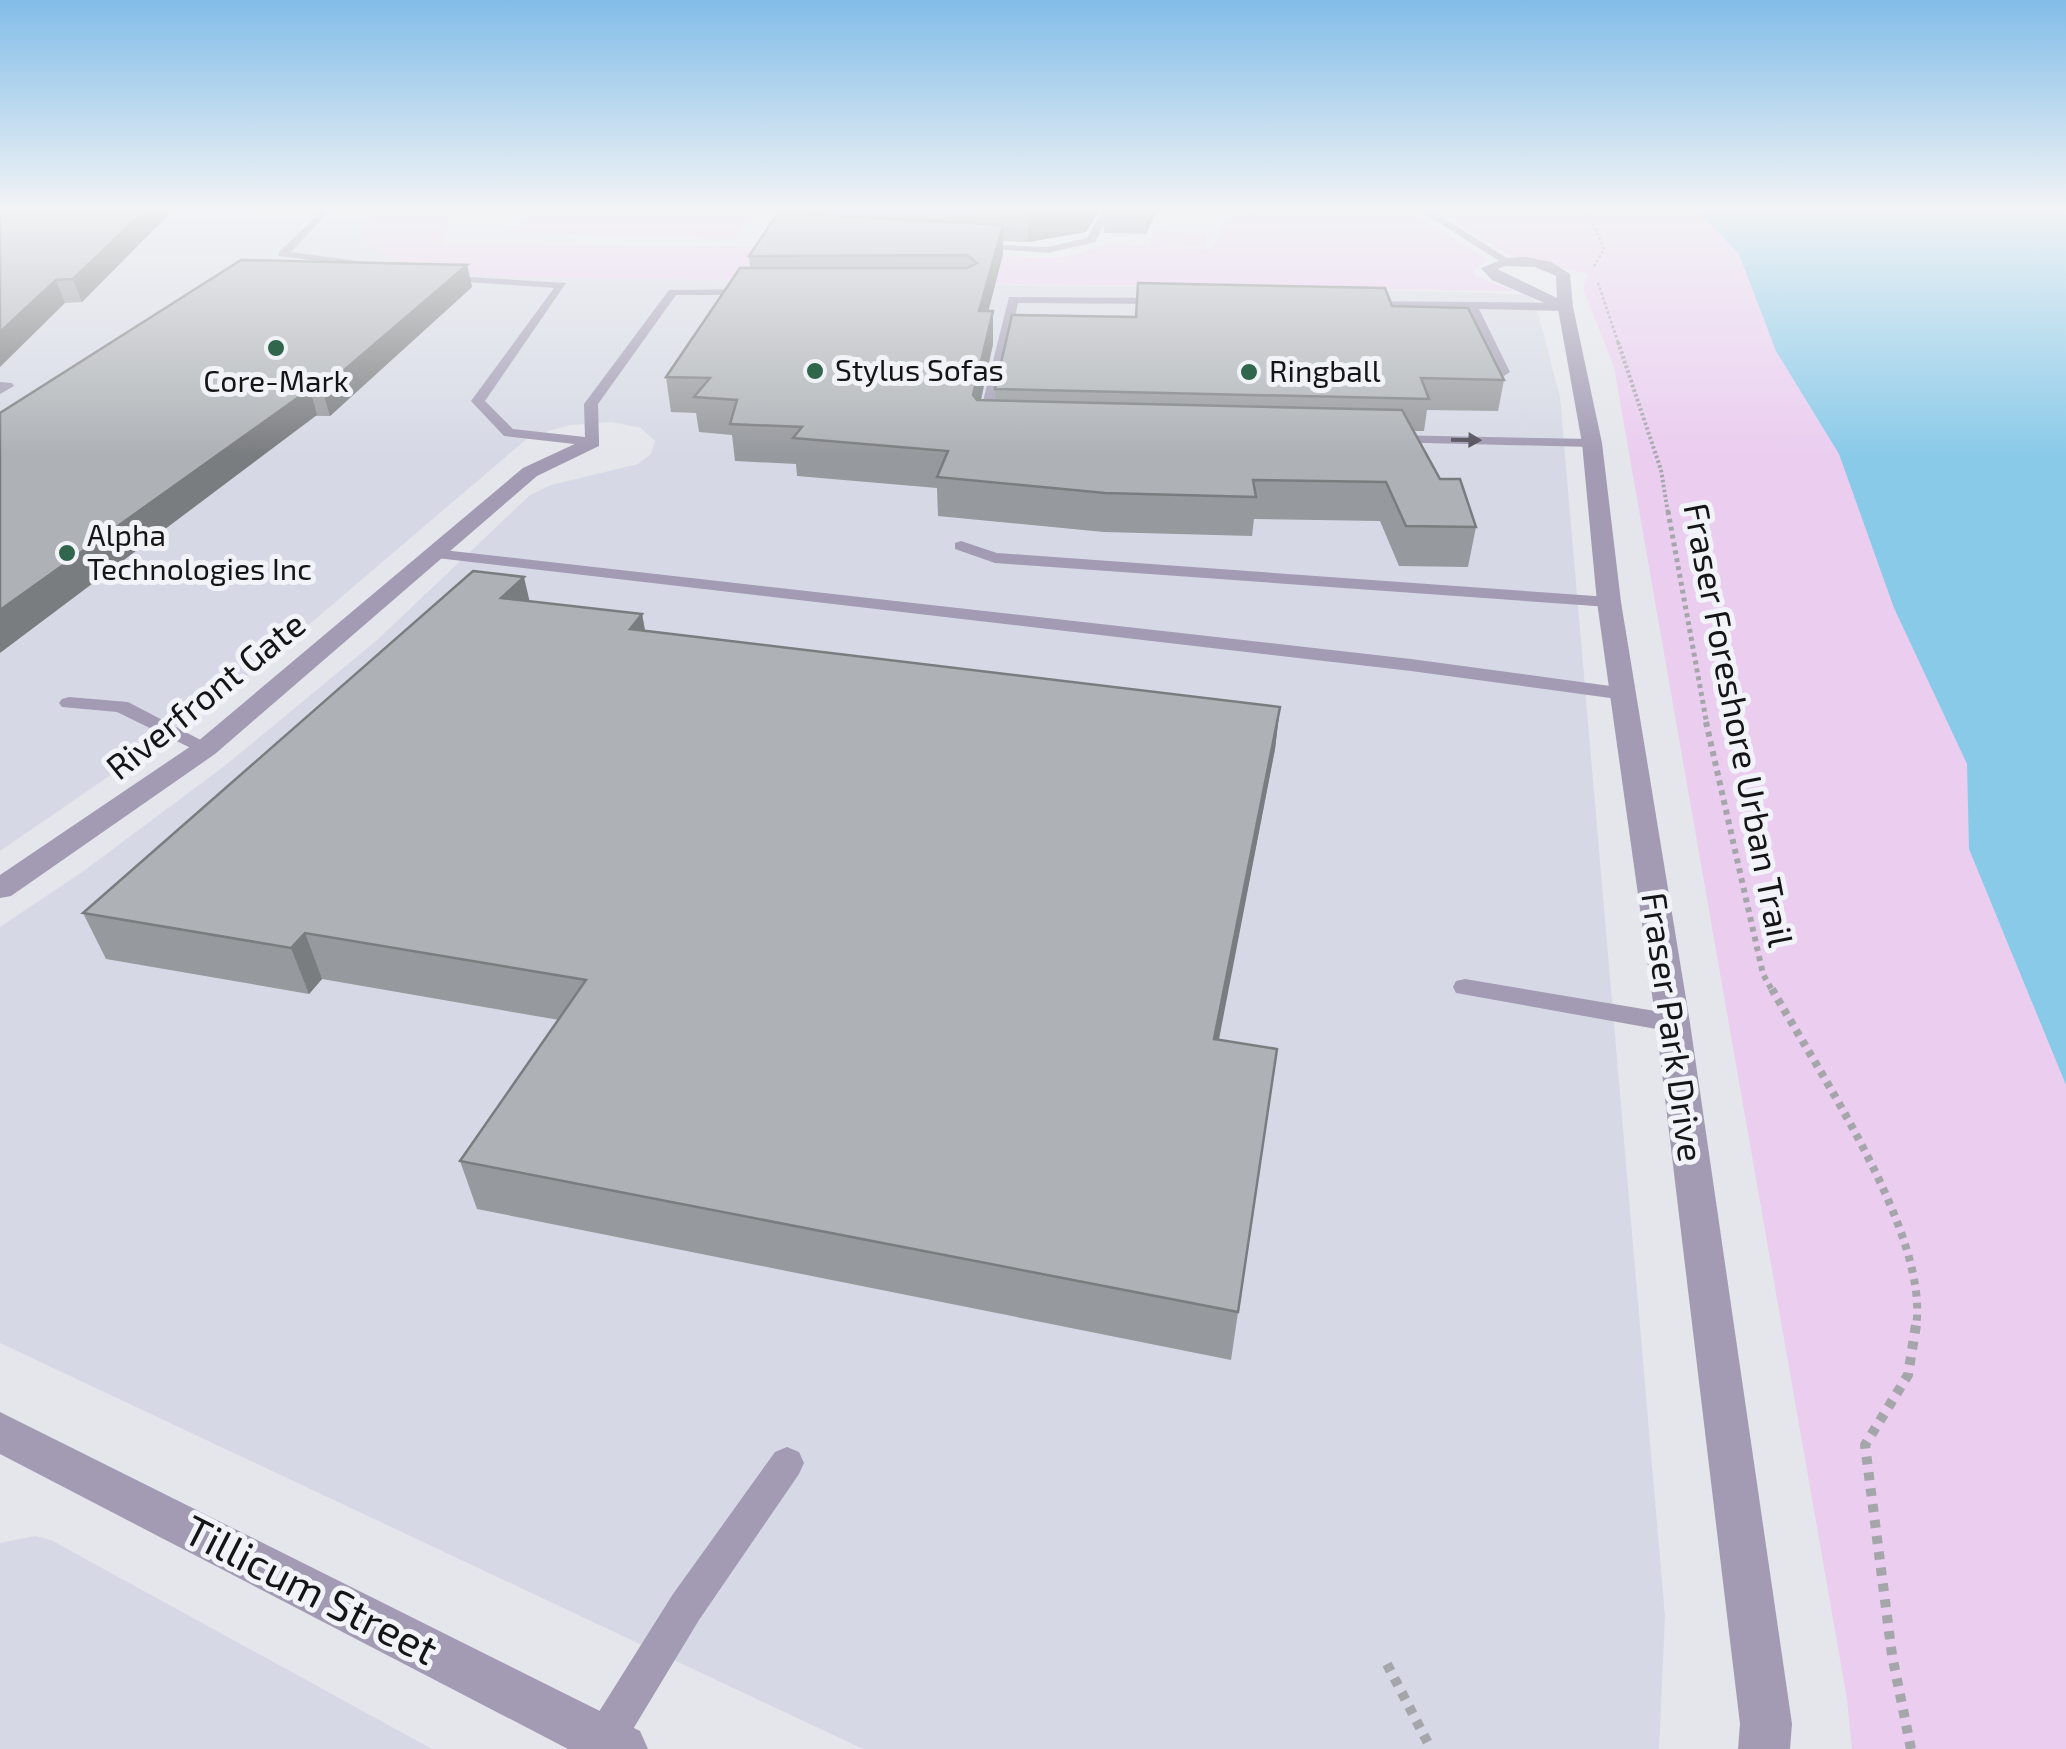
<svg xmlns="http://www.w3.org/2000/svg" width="2066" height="1749" font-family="'Exo 2',sans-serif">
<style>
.built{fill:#d6d9e5}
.green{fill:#ebcdf0}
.water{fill:#8acae9}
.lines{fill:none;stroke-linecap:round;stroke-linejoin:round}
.path-far5{stroke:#a5a6aa;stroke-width:2.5;stroke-dasharray:2.5 2.5;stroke-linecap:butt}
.path-far4{stroke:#a5a6aa;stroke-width:4;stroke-dasharray:2.5 2.5;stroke-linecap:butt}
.path-far3{stroke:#a5a6aa;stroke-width:5;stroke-dasharray:4 4;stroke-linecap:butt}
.path-far2{stroke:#a5a6aa;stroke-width:6;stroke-dasharray:5 5;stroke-linecap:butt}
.path-far1{stroke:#a5a6aa;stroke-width:8;stroke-dasharray:6 6;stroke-linecap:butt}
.path{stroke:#a5a6aa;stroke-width:10;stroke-dasharray:8 8;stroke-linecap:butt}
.service{fill:#a29bb3;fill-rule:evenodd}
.minor{fill:#a29bb3;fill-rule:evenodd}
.wall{fill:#96999d}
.shaded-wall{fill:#7a7d7f}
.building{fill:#aeb2b6;stroke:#7a7d7f;stroke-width:2.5}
.oneway{fill:#54515d}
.poi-dot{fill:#2f664c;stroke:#f2f3f8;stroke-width:4}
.labels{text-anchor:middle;stroke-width:10;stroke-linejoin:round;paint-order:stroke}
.far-poi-label{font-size:30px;fill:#151517;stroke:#f2f3f8;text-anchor:start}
.street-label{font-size:35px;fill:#151517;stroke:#f2f3f8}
.near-street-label{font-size:42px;fill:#151517;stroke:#f2f3f8}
</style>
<rect width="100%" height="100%" fill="#e5e6eb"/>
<!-- built -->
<g class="built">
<path d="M0 210H375L369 219 386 255 438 269 510 277 1462 292 1529 295 1535 301 1560 397 1665 1616 1659 1749H863L0 1343V927L85 870 227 764 377 640 530 495 551 485 638 464 651 454 655 441 641 428 611 422 570 425 529 437 278 651 185 724 0 851Z"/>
<path d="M35 1536 51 1540 432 1749H0V1543Z"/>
</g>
<!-- green -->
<g class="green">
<path d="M375 210H451L443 244 829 248 1050 258 1075 255 1106 244 1150 246 1154 231 1207 234 1204 247H1152L1212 249 1227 218 1258 210H1407L1488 260 1474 270 1475 276 1514 291 510 277C466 274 396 274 364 239L363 229Z"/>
<path d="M536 210H759L732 239 506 232Z"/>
<path d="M1435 210H1715L2066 789V1749H1852L1847 1699 1614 367 1583 289 1588 274 1511 256Z"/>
</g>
<!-- water -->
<path class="water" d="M1697 210H2066V1085L1969 849 1967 764 1894 608 1839 454 1776 351 1739 254Z"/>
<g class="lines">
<!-- path-far5 -->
<g class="path-far5">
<path d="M1587 210 1604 249 1593 268"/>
<path d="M1598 283 1619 345"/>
</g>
<!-- path-far4 -->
<path class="path-far4" d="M1618 342 1661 470 1668 513"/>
<!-- path-far3 -->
<path class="path-far3" d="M1668 511 1707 725"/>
<!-- path-far2 -->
<path class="path-far2" d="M1706 722 1763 974 1773 992"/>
<!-- path-far1 -->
<path class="path-far1" d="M1772 989C1818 1071 1930 1235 1916 1327"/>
<!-- path -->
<g class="path">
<path d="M1387 1664 1431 1749"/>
<path d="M1911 1749 1892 1655 1865 1445 1908 1375 1916 1325"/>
</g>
<!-- service -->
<g class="service">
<path d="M323 210 326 215 291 252 380 264 384 269 279 256V252Z"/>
<path d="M1102 210H1112L1095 242 1048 253 968 247 973 244 1048 247 1087 238Z"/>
<path d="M1419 210H1431L1513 262 1504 264Z"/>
<path d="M437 275 566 283 485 401 513 429 585 437 584 404 669 290 753 289 759 292 753 295H676L598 404 599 442 592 446 504 436 471 401 554 288 441 280Z"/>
<path d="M1009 297 1167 298 1173 301 1167 304 1018 303 990 429 983 433 976 429Z"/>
<path d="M1364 301 1565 303 1571 307 1565 311 1479 309 1510 372 1504 376 1498 372 1467 309 1360 306Z"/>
<path d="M0 382 12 383 14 386 0 394Z"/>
<path d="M1390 435 1592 439 1599 443 1592 447 1385 442V436Z"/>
<path d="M961 541 997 553 1609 597 1618 602 1609 607 995 563 955 549V543Z"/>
<path d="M434 549 1411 659 1625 688 1635 694 1625 700 1411 671 428 557V551Z"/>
<path d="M69 697 128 702 216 748 206 754 199 752 117 712 62 707 59 703 62 699Z"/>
<path d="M1465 979 1673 1014 1682 1017 1686 1023 1682 1029 1673 1032 1456 993 1453 987 1456 981Z"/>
<path d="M787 1447 799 1452 804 1463 799 1474 699 1620 621 1749H588L585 1740 590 1726 673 1594 775 1452Z"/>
</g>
<!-- minor -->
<g class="minor">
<path d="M1526 257 1551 262 1570 274 1573 307 1602 443 1621 602 1690 1023 1792 1724 1790 1749H1738L1740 1724 1656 1023 1597 602 1582 443 1558 309 1492 280 1481 268 1506 258ZM1506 266 1535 267 1556 276 1557 298 1497 269Z"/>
<path d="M592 436 599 438V446L537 476 215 754 11 896 0 898V875L197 742 523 468Z"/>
<path d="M0 1412 640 1731 648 1749H568L0 1454Z"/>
</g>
</g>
<!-- wall -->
<g class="wall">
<path d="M173 210 82 302 65 303 0 221Z"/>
<path d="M780 210H1100L1086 232 1028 242 1003 241V254L988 311 993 344 981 400H995V389L1136 317 1392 306 1504 380 1498 411 1427 410 1424 431H1414L1440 479 1476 527 1468 567 1399 566 1380 521 1254 519 1252 536 1104 532 938 516 937 488 797 476 796 464 735 461 732 435 699 432 696 413 671 412 666 377 750 268 749 256Z"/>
<path d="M1105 210H1157L1146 234 1104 233Z"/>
<path d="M467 265 472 287 330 416 0 413Z"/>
<path d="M529 601 642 614 645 630 1280 707 1275 749 1218 1040 1277 1049 1231 1360 477 1209 460 1161 559 1020 322 979 309 994 106 959 83 913Z"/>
</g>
<!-- shaded-wall -->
<g class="shaded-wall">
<path d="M145 210H173L82 302 73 279Z"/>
<path d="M1050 210H1100L1086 232 1028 242V214Z"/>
<path d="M1147 210H1157L1146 234Z"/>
<path d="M1003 225V254L980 344 979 311Z"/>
<path d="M467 265 472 287 330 416 322 389Z"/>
<path d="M56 280 65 303 0 367V332Z"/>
<path d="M993 311V344L974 431 973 395Z"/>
<path d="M310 389 317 415 0 653V610Z"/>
<path d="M524 577 533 616 501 598Z"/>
<path d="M642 614 649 654 630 629Z"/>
<path d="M1280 707 1275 749 1210 1086 1214 1039Z"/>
<path d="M305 933 322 979 309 994 291 948Z"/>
</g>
<!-- building -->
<g class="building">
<path d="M2 210H145L73 279 56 280 0 332V221Z"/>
<path d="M780 210H799L802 214 1003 225 979 311H993L973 395 977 400 1402 410 1440 479H1460L1476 527 1406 526 1386 482 1253 480 1256 497 1105 493 937 477 948 451 793 438 802 427 730 424 737 400 694 397 710 378 666 377 740 268H967L977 263 967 255 749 256Z"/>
<path d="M941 210H1050L1028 214Z"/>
<path d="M241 260 467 265 322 389H310L0 610V413Z"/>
<path d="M1138 283 1385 288 1392 306 1468 308 1504 380 1421 378 1429 399 995 389 1012 315 1136 317Z"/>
<path d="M473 571 524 577 501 598 642 614 630 629 1280 707 1214 1039 1277 1049 1238 1312 460 1161 586 980 305 933 291 948 83 913Z"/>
</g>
<!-- one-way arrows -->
<defs><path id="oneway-solid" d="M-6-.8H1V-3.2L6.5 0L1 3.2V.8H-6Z" transform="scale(2.5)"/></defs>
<use class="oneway" href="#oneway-solid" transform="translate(1466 440) rotate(1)"/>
<!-- sky -->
<linearGradient id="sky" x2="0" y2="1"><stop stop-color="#82bde8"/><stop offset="0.46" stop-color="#f3f4f6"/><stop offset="1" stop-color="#f3f4f6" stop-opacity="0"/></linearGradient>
<rect width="2066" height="455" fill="url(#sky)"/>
<!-- markers -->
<g class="poi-dot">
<circle cx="276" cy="348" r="10"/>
<circle cx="815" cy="371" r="10"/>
<circle cx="1249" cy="372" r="10"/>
<circle cx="67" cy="553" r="10"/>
</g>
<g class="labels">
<!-- far-poi labels -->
<g class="far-poi-label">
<text x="835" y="381">Stylus Sofas</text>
<text x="1269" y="382">Ringball</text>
<text x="276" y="392" text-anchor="middle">Core-Mark</text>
<text x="87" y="546">Alpha<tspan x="87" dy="34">Technologies Inc</tspan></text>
</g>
<!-- street labels -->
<g class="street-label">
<text transform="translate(206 696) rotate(-39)" y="12">Riverfront Gate</text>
<text transform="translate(1738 725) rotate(79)" y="12">Fraser Foreshore Urban Trail</text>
<text transform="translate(1672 1027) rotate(82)" y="12">Fraser Park Drive</text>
</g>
<!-- near-street labels -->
<g class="near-street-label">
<text transform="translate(311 1590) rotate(27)" y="15">Tillicum Street</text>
</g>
</g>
</svg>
